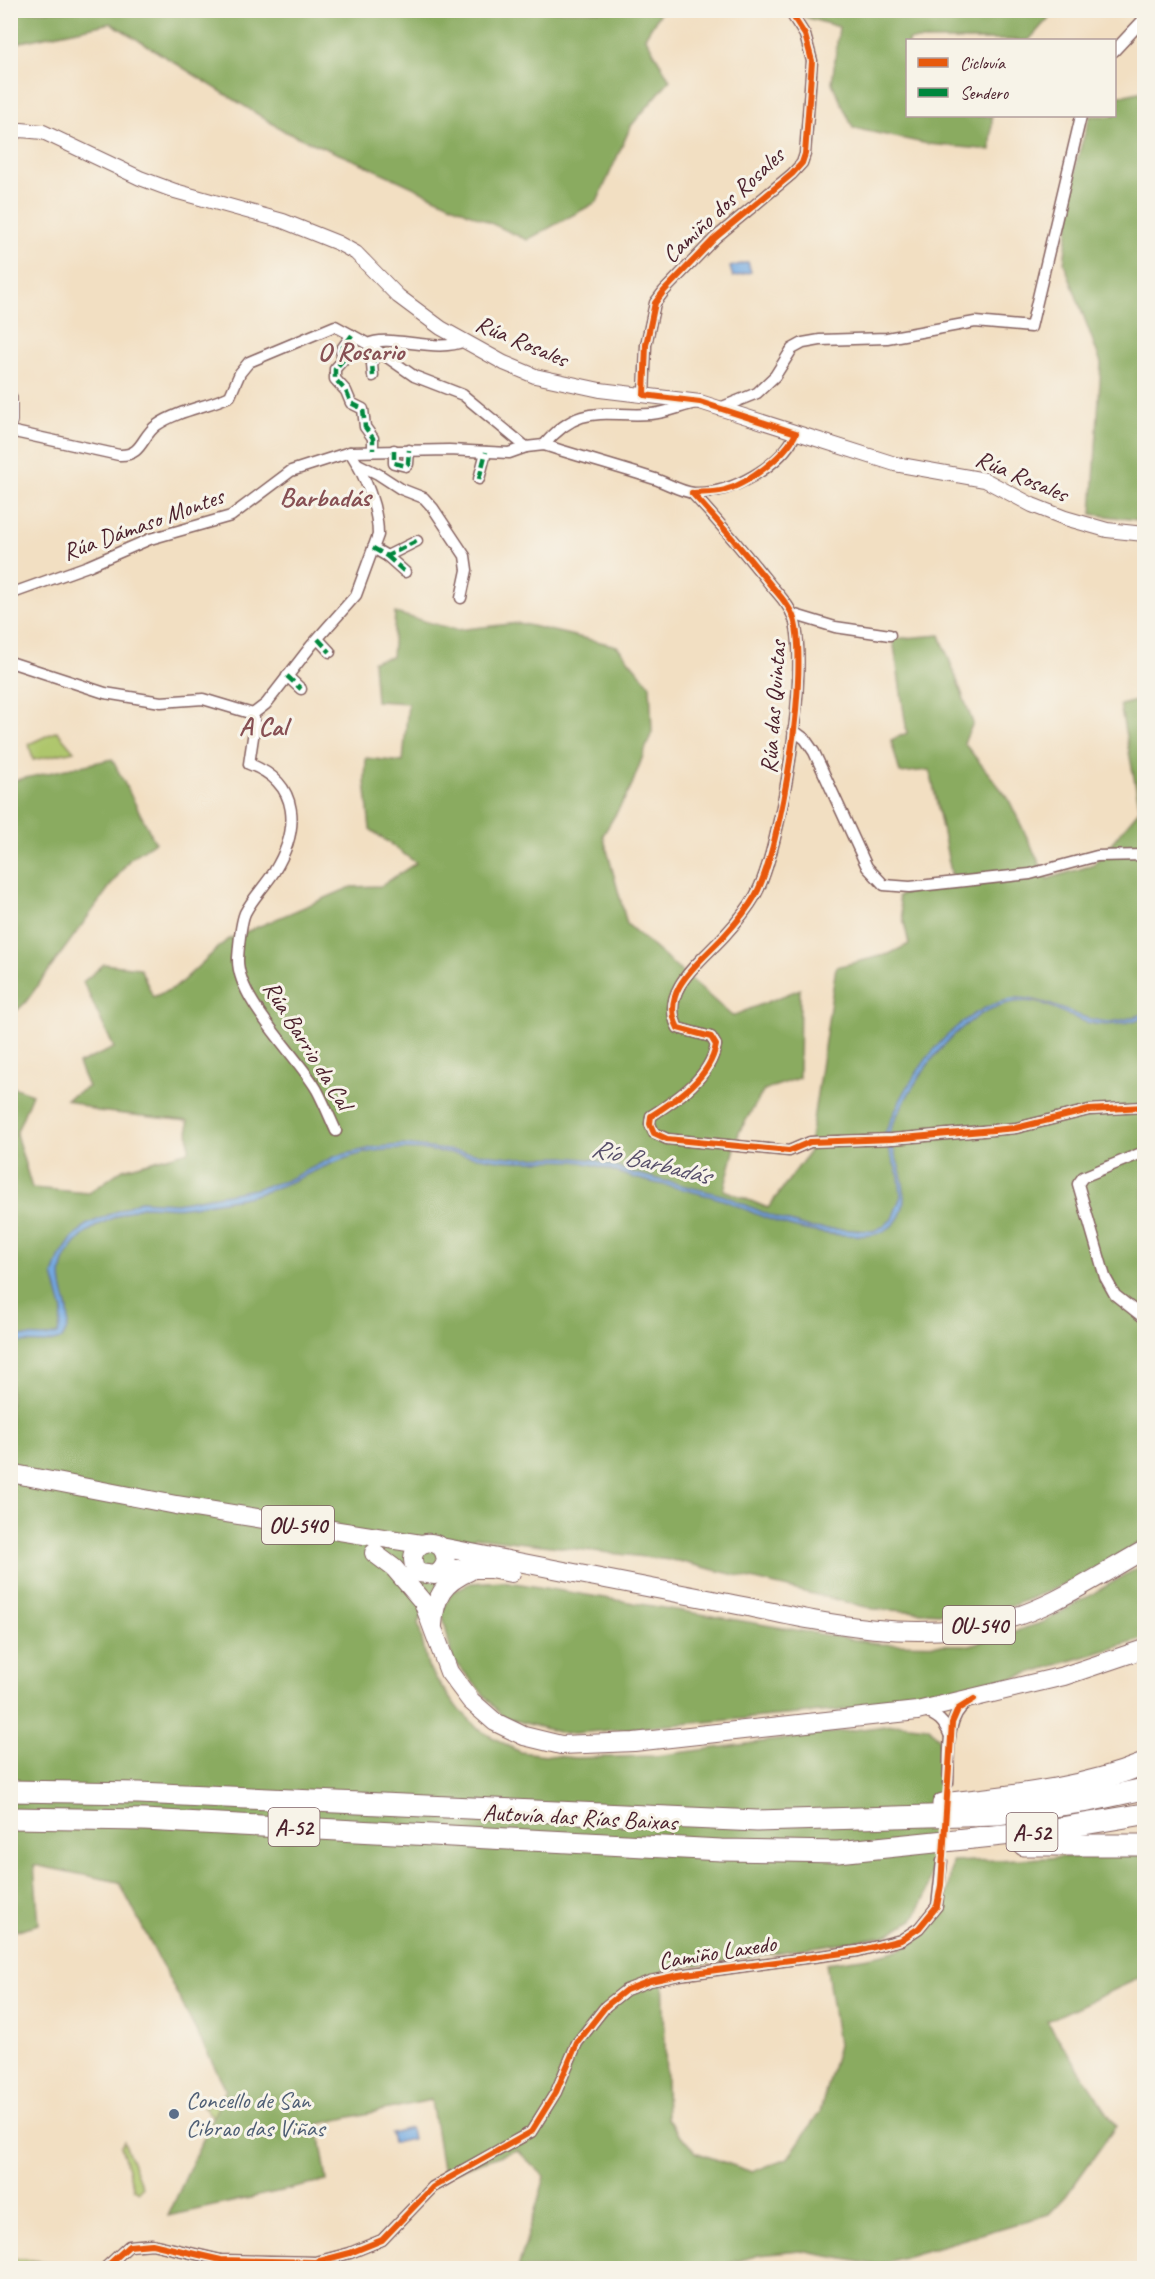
<svg xmlns="http://www.w3.org/2000/svg" width="1155" height="2279" font-family="Caveat,sans-serif">
<style>
.green{fill:#aec66c;stroke:#7c724c;stroke-width:1.5}
.forest{fill:#8aab60;stroke:#6a6546;stroke-width:1.5}
.water{fill:#73aae2;stroke:#5e6486;stroke-width:1.5}
.lines{fill:none;stroke-linecap:round;stroke-linejoin:round}
.minor-tunnel{stroke:#d0b9a4;stroke-width:10;stroke-dasharray:10 5;stroke-linecap:butt}
.minor-casing{stroke:#856260;stroke-width:13}
.tertiary-casing{stroke:#856260;stroke-width:16}
.primary-casing{stroke:#856260;stroke-width:20}
.motorway-casing{stroke:#856260;stroke-width:23}
.minor{stroke:#fff;stroke-width:10}
.tertiary{stroke:#fff;stroke-width:14}
.primary{stroke:#fff;stroke-width:18}
.motorway{stroke:#fff;stroke-width:21}
.quiet{stroke:#00873e;stroke-width:4.5;stroke-dasharray:9 4.5;stroke-linecap:butt}
.cycleway-casing{stroke:#f7f3e8;stroke-width:10}
.cycleway{stroke:#e8590c;stroke-width:6}
.service-dot{fill:#5c6f8a;stroke:#f7f3e8;stroke-width:2}
.labels{text-anchor:middle;stroke-width:6;stroke-linejoin:round;paint-order:stroke}
.shield{fill:#f7f3e8;stroke:#7e5f64;stroke-width:1.5}
.shield-label{font-size:22px;font-weight:bold;fill:#4a1f2b}
.street-label{font-size:24px;fill:#4a1f2b;stroke:#f7f3e8}
.service-label{font-size:24px;fill:#4e5e75;stroke:#f7f3e8;text-anchor:start}
.neighbourhood-label{font-size:26px;font-weight:bold;fill:#875054;stroke:#f7f3e8}
.water-label{font-size:26px;font-style:italic;fill:#58506b;stroke:#f7f3e8}
.quarter-label{font-size:27px;font-weight:bold;fill:#875054;stroke:#f7f3e8}
</style>
<rect width="100%" height="100%" fill="#f7f3e8"/>
<filter id="ink" filterUnits="userSpaceOnUse"><feTurbulence type="fractalNoise" baseFrequency=".0167" numOctaves="2"/><feDisplacementMap in="SourceGraphic" scale="12" xChannelSelector="R" yChannelSelector="G"/><feConvolveMatrix kernelMatrix="1 2 1 2 8 2 1 2 1" color-interpolation-filters="sRGB"/></filter>
<filter id="wash" filterUnits="userSpaceOnUse"><feTurbulence type="fractalNoise" baseFrequency=".008" numOctaves="4" result="noise"/><feDisplacementMap in="SourceGraphic" scale="24" xChannelSelector="R" yChannelSelector="G"/><feGaussianBlur stdDeviation="1.35" result="paint"/><feColorMatrix in="noise" values="0 0 0 0 0 0 0 0 0 0 0 0 0 0 0 0 0 1.4 0 .05"/><feComposite in="paint" operator="in"/></filter>
<g filter="url(#wash)">
<rect width="100%" height="100%" fill="#f2dfc2"/>
<!-- green -->
<g class="green">
<path d="M57 731 74 751 33 760 29 744Z"/>
<path d="M221 2101 222 2104 214 2117 203 2107Z"/>
<path d="M124 2141 142 2187 139 2192 134 2189 121 2146Z"/>
<path d="M11 2258 68 2264V2268H11Z"/>
</g>
<!-- forest -->
<g class="forest">
<path d="M10 11H661L645 37 670 80 631 126 597 202 527 240 363 164 286 132 111 23 11 44Z"/>
<path d="M784 11H1055L1029 40H908V116H992L991 150 928 144 853 128 832 83 839 27Z"/>
<path d="M1144 91V521L1092 514 1101 363 1064 263 1077 160 1090 116H1114L1115 97Z"/>
<path d="M395 613 456 630 519 623 617 646 650 685 652 732 630 790 603 835 627 924 732 1016 800 989 799 1078 764 1090 739 1132 724 1190 768 1208 808 1154 836 967 889 954 909 944 898 896 952 877 930 770 900 773 891 740 907 733 893 639 940 635 973 723 964 743 1008 798 1047 879 1093 865 1140 809 1120 705 1144 699V1541L1066 1584 1014 1605 938 1613 874 1609 678 1561 475 1537 418 1622 428 1667 453 1703 481 1731 520 1752 575 1758 655 1756 900 1724 928 1727 939 1738 941 1760 931 1875 926 1896 913 1920 885 1936 663 1970 667 2119 695 2152 752 2172 788 2158 820 2112 838 2045 826 1963C865 1957 912 1957 937 1921 948 1905 949 1881 952 1862L1110 1855 1144 1856V1976L1047 2021 1116 2126 1066 2196 1049 2214 877 2265 800 2251 759 2255 712 2268 673 2266 652 2268H518L545 2177 517 2150 443 2175 431 2100 318 2124 327 2181 168 2216 226 2089 119 1882 34 1865 39 1924 11 1932 10 1086 32 1094 16 1134 32 1188 89 1193 123 1169 189 1151 188 1121 97 1111 66 1099 88 1087 78 1064 114 1048 83 982 104 964 140 968 153 997 176 987 227 940 351 887 381 886 416 863 370 829 365 781 366 758 403 762 408 703 376 701 373 661 392 657Z"/>
<path d="M112 759 155 842 130 859 25 1003 11 1016V781Z"/>
<path d="M1144 1564V1639L959 1694 880 1707 565 1734 503 1717 452 1658 442 1611 452 1592 470 1583 503 1581 880 1644 970 1645 1044 1622Z"/>
</g>
<!-- water -->
<g class="water">
<path d="M748 262 751 272 733 277 730 267Z"/>
<path d="M1018 998C1052 999 1076 1020 1108 1022 1120 1022 1133 1017 1144 1014V1018C1120 1025 1098 1029 1073 1017 1061 1012 1049 1004 1035 1002 967 993 909 1082 888 1136 899 1165 922 1217 879 1233 869 1237 858 1235 848 1235 819 1234 793 1229 766 1218 750 1212 734 1203 717 1198 690 1190 662 1185 635 1178 614 1172 596 1163 574 1161 550 1159 525 1163 501 1160 458 1155 412 1144 369 1152 323 1161 289 1189 241 1198 222 1201 203 1205 184 1207 171 1209 159 1206 147 1206 134 1207 95 1225 85 1234 33 1281 86 1303 62 1339L45 1343 11 1342 10 1336 45 1337 58 1334 63 1311 53 1275 59 1258 71 1240 86 1225 140 1201 176 1203 255 1189 285 1181 336 1156 376 1147 403 1145 519 1158 564 1157 595 1160 633 1173 725 1196 776 1218 809 1228 873 1231 884 1226 892 1219 901 1196 899 1177 884 1136C907 1078 952 1007 1018 998Z"/>
<path d="M410 2128 412 2139 393 2143 391 2133Z"/>
</g>
</g>
<g filter="url(#ink)">
<g class="lines">
<!-- minor-tunnel -->
<path class="minor-tunnel" d="M942 1861 948 1783"/>
<defs>
<g id="minor">
<path d="M1114 51 1144 19"/>
<path d="M352 335 341 350 343 360 335 369V379L346 391 351 403 363 409 365 427 373 438V450"/>
<path d="M368 344 414 376 463 395 526 447 544 445C581 457 618 467 655 479 667 483 681 492 694 493 730 495 781 466 796 433"/>
<path d="M373 376 372 364 378 352"/>
<path d="M644 395 646 345 655 303 664 291 715 238 792 174 802 163 805 154 812 61 805 35 789 10"/>
<path d="M720 408 757 393 775 376 792 349 803 343 820 340 887 338 975 322 1031 327 1081 116"/>
<path d="M10 431 119 455C143 456 141 436 157 425 179 410 207 407 230 396L240 373 249 362 335 326 368 344C389 333 437 354 464 341"/>
<path d="M544 445C580 402 604 417 651 414 667 413 681 406 696 403"/>
<path d="M394 450V463L406 466 408 464 409 450"/>
<path d="M358 464 378 474 401 489 424 498 433 508 465 556 467 570 461 598"/>
<path d="M479 479 486 452"/>
<path d="M692 493C719 522 744 552 769 583 777 593 788 603 793 616 811 663 781 851 755 896 747 910 736 923 725 935 703 960 658 990 678 1028L711 1037 716 1045C710 1078 677 1099 651 1116L650 1124 654 1133 667 1139 789 1151 810 1142 892 1139 1016 1128 1089 1110 1144 1107"/>
<path d="M373 548 387 556 417 541"/>
<path d="M387 556 405 572"/>
<path d="M10 594 88 566 150 539 231 516 291 471 350 452 449 450 509 453 526 447"/>
<path d="M792 614 835 627 890 635"/>
<path d="M318 639 330 652"/>
<path d="M10 662 105 693 161 702 203 699 253 714"/>
<path d="M287 676 301 689"/>
<path d="M793 730 805 739 814 752 867 867 884 885 910 887 1030 874 1097 856 1144 855"/>
<path d="M336 1131C330 1118 324 1103 317 1090 297 1055 236 999 238 958 239 946 240 925 245 913 252 899 265 886 274 872 300 830 301 783 249 764L255 724 253 714 266 704 311 646 356 595 378 535C378 508 365 475 350 452"/>
<path d="M1144 1152 1083 1177 1078 1184 1105 1277 1115 1295 1144 1318"/>
<path d="M923 1712C938 1715 944 1722 950 1736"/>
<path d="M948 1783C950 1759 944 1717 967 1703"/>
<path d="M105 2268 129 2246 152 2244 221 2260 316 2262 350 2253 382 2240 433 2187 531 2132 556 2092 577 2043 606 2006 626 1990 650 1981 679 1975 858 1951 901 1940 919 1928 937 1906 942 1861"/>
</g>
<g id="tertiary">
<path d="M10 134 21 130 43 132 140 178 175 191 283 221 338 243 356 253 398 296 441 328 504 363 535 376 600 390 700 402 895 464 985 480 1032 505 1065 518 1107 530 1144 534"/>
<path d="M10 398V421"/>
</g>
<g id="primary">
<path d="M10 1473 176 1505 421 1544"/>
<path d="M441 1547C449 1558 446 1568 435 1575L419 1573C403 1556 422 1533 441 1547 530 1564 619 1582 708 1599 802 1617 899 1645 994 1623 1049 1610 1096 1577 1144 1550"/>
<path d="M374 1553 394 1568 423 1602 449 1672 471 1701 495 1722 524 1736 561 1745 634 1742 917 1711 1064 1676 1144 1649"/>
<path d="M442 1569H490L511 1573"/>
<path d="M433 1625C435 1596 443 1583 470 1571"/>
</g>
<g id="motorway">
<path d="M10 1791 139 1793 757 1821 997 1814 1088 1801 1144 1789"/>
<path d="M943 1804C1011 1796 1080 1790 1144 1764"/>
<path d="M10 1818 144 1820 721 1850 838 1852 1042 1831 1144 1814"/>
<path d="M1024 1845H1144"/>
</g>
</defs>
<!-- minor casing -->
<use href="#minor" class="minor-casing"/>
<!-- tertiary casing -->
<use href="#tertiary" class="tertiary-casing"/>
<!-- primary casing -->
<use href="#primary" class="primary-casing"/>
<!-- motorway casing -->
<use href="#motorway" class="motorway-casing"/>
<!-- minor -->
<use href="#minor" class="minor"/>
<!-- tertiary -->
<use href="#tertiary" class="tertiary"/>
<!-- primary -->
<use href="#primary" class="primary"/>
<!-- motorway -->
<use href="#motorway" class="motorway"/>
<!-- quiet -->
<g class="quiet">
<path d="M352 335 341 350 343 360 335 369V379L346 391 351 403 363 409 365 427 373 438V450"/>
<path d="M373 376 372 364 378 352"/>
<path d="M394 450V463L406 466 408 464 409 450"/>
<path d="M479 479 486 452"/>
<path d="M373 548 387 556 417 541"/>
<path d="M387 556 405 572"/>
<path d="M318 639 330 652"/>
<path d="M287 676 301 689"/>
</g>
<defs>
<g id="cycleway">
<path d="M692 493C719 522 744 552 769 583 777 593 788 603 793 616 811 663 781 851 755 896 747 910 736 923 725 935 703 960 658 990 678 1028L711 1037 716 1045C710 1078 677 1099 651 1116L650 1124 654 1133 667 1139 789 1151 810 1142 892 1139 1016 1128 1089 1110 1144 1107"/>
<path d="M692 493C702 492 715 493 725 490 748 484 786 455 796 433L700 402 644 395 646 345 655 303 664 291 715 238 792 174 802 163 805 154 812 61 805 35 789 10"/>
<path d="M105 2268 129 2246 152 2244 221 2260 316 2262 350 2253 382 2240 433 2187 531 2132 556 2092 577 2043 606 2006 626 1990 650 1981 679 1975 858 1951 901 1940 919 1928 937 1906 941 1885 952 1723 958 1709 974 1699"/>
</g>
</defs>
<!-- cycleway casing -->
<use href="#cycleway" class="cycleway-casing"/>
<!-- cycleway -->
<use href="#cycleway" class="cycleway"/>
</g>
</g>
<!-- markers -->
<circle class="service-dot" cx="174" cy="2114" r="6"/>
<g class="labels">
<!-- shield labels -->
<g class="shield">
<rect x="262" y="1506" width="72" height="38" rx="4.5"/>
<rect x="943" y="1606" width="72" height="38" rx="4.5"/>
<rect x="268.5" y="1808" width="51" height="38" rx="4.5"/>
<rect x="1006.5" y="1813" width="51" height="38" rx="4.5"/>
</g>
<g class="shield-label">
<text x="298" y="1533">OU-540</text>
<text x="979" y="1633">OU-540</text>
<text x="294" y="1835">A-52</text>
<text x="1032" y="1840">A-52</text>
</g>
<!-- street labels -->
<g class="street-label">
<text transform="translate(723 205) rotate(-43)" y="8">Camiño dos Rosales</text>
<text transform="translate(522 341) rotate(23)" y="8">Rúa Rosales</text>
<text transform="translate(1022 476) rotate(23)" y="8">Rúa Rosales</text>
<text transform="translate(143 524) rotate(-20)" y="8">Rúa Dámaso Montes</text>
<text transform="translate(773 707) rotate(-86)" y="8">Rúa das Quintas</text>
<text transform="translate(308 1045) rotate(58)" y="8">Rúa Barrio da Cal</text>
<text transform="translate(580 1817) rotate(3)" y="8">Autovía das Rías Baixas</text>
<text transform="translate(717 1952) rotate(-9)" y="8">Camiño Laxedo</text>
</g>
<!-- service labels -->
<g class="service-label">
<text x="186" y="2108">Concello de San<tspan x="186" dy="28">Cibrao das Viñas</tspan></text>
</g>
<!-- neighbourhood labels -->
<g class="neighbourhood-label">
<text x="361" y="360">O Rosario</text>
<text x="263" y="735">A Cal</text>
</g>
<!-- water labels -->
<g class="water-label">
<text transform="translate(651 1161) rotate(14)" y="9">Río Barbadás</text>
</g>
<!-- quarter labels -->
<g class="quarter-label">
<text x="325" y="506">Barbadás</text>
</g>
</g>
<!-- margin -->
<rect width="1155" height="2279" fill="none" stroke="#f7f3e8" stroke-width="36"/>
<!-- legend -->
<rect x="906" y="39" width="210" height="78" fill="#f7f3e8" stroke="#b29e9c" stroke-width="1.5"/>
<rect x="918" y="58" width="30" height="9" fill="#e8590c" stroke="#b29e9c" stroke-width="1.5"/>
<text x="960" y="69" font-size="18" fill="#4a1f2b">Ciclovía</text>
<rect x="918" y="88" width="30" height="9" fill="#00873e" stroke="#b29e9c" stroke-width="1.5"/>
<text x="960" y="99" font-size="18" fill="#4a1f2b">Sendero</text>
</svg>
